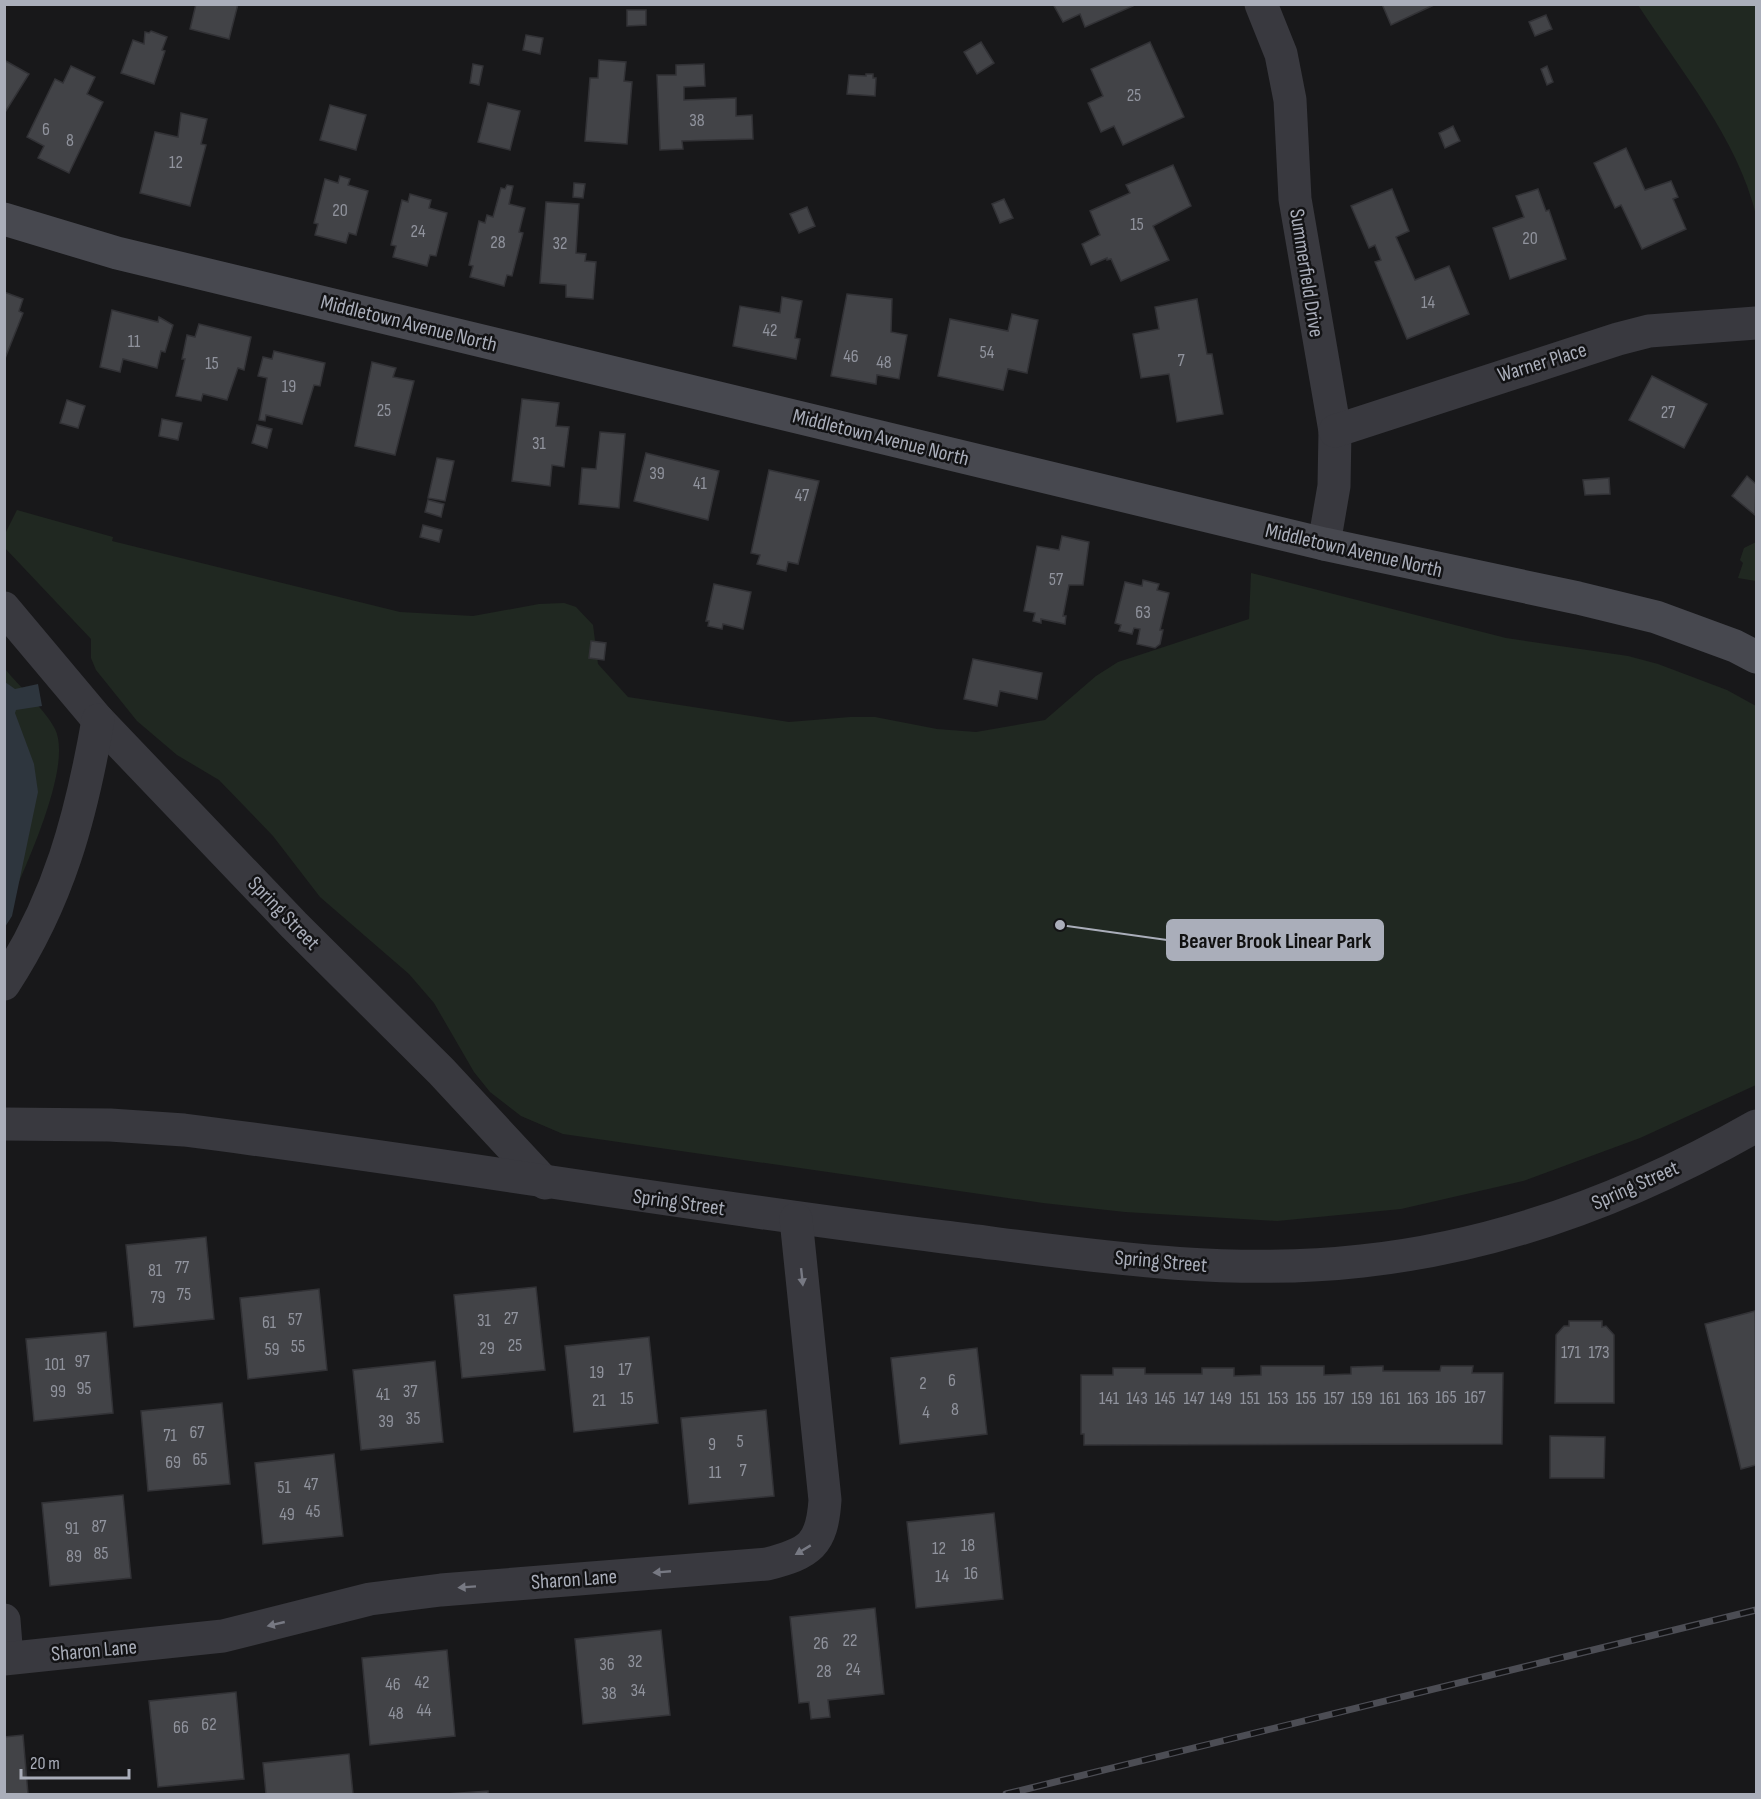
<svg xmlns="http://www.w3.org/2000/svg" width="1761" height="1799" font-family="'Sofia Sans Condensed',sans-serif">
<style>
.green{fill:#202821}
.water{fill:#2e363e}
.building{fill:#424347;stroke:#323236;stroke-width:1.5}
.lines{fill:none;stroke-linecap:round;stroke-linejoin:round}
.street{stroke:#39393f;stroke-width:33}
.secondary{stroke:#47484f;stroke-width:33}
.rail-casing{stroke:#4c4d54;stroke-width:7}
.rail{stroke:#131315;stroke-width:4.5;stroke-dasharray:14;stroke-linecap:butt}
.oneway{fill:#777983}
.labels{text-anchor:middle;stroke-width:5;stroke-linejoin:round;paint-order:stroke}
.number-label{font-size:18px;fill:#90939d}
.street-label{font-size:21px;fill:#aaaeba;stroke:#131315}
.leader{fill:none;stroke:#aaaeba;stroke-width:2}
.callout-dot{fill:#aaaeba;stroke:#131315;stroke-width:2}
.callout{fill:#aaaeba;stroke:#aaaeba;stroke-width:2}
.callout-label{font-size:22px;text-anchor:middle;font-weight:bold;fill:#111}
</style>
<rect width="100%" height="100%" fill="#18181a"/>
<!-- green -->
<g class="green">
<path d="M1638 5H1756V215C1738 139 1680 70 1638 5Z"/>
<path d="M17 510 113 537 112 541 400 612 473 616 539 604 564 603 576 607 593 625 598 664 628 697 789 722 850 717H875L937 729 976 732 1045 720 1096 676 1118 662 1249 619 1251 573 1506 638 1628 656 1658 664 1727 690 1756 706V1085L1640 1138 1523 1181 1401 1209 1277 1221 1125 1212 1043 1203 563 1134 521 1116 490 1092 474 1072 434 1003 409 974 320 897 273 836 219 780 177 755 137 721 96 670 91 658V639L5 548 4 536Z"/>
<path d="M1756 542V581L1738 578 1743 563 1740 560 1744 548Z"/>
<path d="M5 669C18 685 47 712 55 729 74 767 21 876 5 914Z"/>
</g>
<!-- water -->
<path class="water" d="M5 682 15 689 38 684 42 706 16 710 15 713 34 764 38 792 12 916 5 927Z"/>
<!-- building -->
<g class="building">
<path d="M196 4H238L229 39 190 29Z"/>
<path d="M1053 4H1132L1133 6 1085 27 1080 14 1063 22Z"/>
<path d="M1382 4H1436L1391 25Z"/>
<path d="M627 10H646V25L627 26Z"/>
<path d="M1546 15 1552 29 1535 36 1529 22Z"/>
<path d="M151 31 167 37 162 50 165 51 154 84 121 73 133 40 144 44 145 32 149 33Z"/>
<path d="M526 35 543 38 540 54 523 50Z"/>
<path d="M981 42 994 63 977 74 964 52Z"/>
<path d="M1150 42 1184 117 1123 145 1114 126 1101 132 1088 103 1103 96 1091 69Z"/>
<path d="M4 60 29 74 4 114Z"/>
<path d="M599 60 626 62 624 81 632 82 627 144 585 141 590 78H598Z"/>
<path d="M473 64 483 66 479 85 470 83Z"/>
<path d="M704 64 705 86 684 87V100L736 98V116L752 115 753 139 682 141 683 149 660 150 657 75H676V65Z"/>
<path d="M71 66 95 77 87 94 103 102 69 173 38 158 44 146 27 137 55 79 63 83Z"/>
<path d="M1547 66 1553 82 1547 85 1541 69Z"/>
<path d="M866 74H873V78H876L875 96 847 94 849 75 866 76Z"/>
<path d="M488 103 520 111 510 150 478 142Z"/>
<path d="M330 105 366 115 356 150 320 140Z"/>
<path d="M181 113 207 119 201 144 206 145 190 206 140 193 155 132 178 137Z"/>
<path d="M1453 126 1460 141 1445 148 1439 133Z"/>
<path d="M1626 148 1645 190 1671 181 1678 197 1673 199 1686 229 1642 249 1621 205 1615 208 1594 163Z"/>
<path d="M1173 165 1191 206 1153 226 1169 260 1121 281 1111 259 1107 260V258L1091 265 1082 244 1100 235 1090 211 1130 193 1126 185Z"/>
<path d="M340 176 350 179 348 185 368 191 356 235 349 233 346 243 315 235 318 224 314 223 325 179 338 183Z"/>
<path d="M574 183 585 184 583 198 573 197Z"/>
<path d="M507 185 513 186 509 204 525 208 519 232 523 233 512 276 507 275 504 286 470 277 473 266 469 265 479 221 485 223 487 215 493 217 501 188 505 189Z"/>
<path d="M1392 189 1409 231 1396 237 1415 280 1449 266 1469 314 1407 339 1375 262 1381 260 1375 245 1369 248 1351 206Z"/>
<path d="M1538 189 1546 211 1549 210 1566 259 1510 279 1493 228 1524 217 1516 196Z"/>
<path d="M410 194 431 200 429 208 447 213 436 256 430 255 427 266 393 257 396 246 391 245 402 200 408 202Z"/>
<path d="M1004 199 1013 218 1000 223 992 204Z"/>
<path d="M546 202 579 204 576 253 586 254 585 261 596 262 593 299 566 297V285L540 283Z"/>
<path d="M807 207 815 226 799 233 790 214Z"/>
<path d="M4 292 23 299 19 311 23 313 4 361Z"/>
<path d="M847 294 892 299 891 332 907 335 899 379 877 375 876 384 831 376Z"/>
<path d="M782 297 802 301 795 338 800 339 796 359 733 346 740 306 780 313Z"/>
<path d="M1197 299 1207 354H1212L1223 414 1177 422 1169 374 1141 378 1133 334 1159 329 1155 307Z"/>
<path d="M112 310 158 322 159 317 173 325 165 352 161 351 157 368 123 359 120 372 100 367Z"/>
<path d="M1012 314 1038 320 1027 373 1008 369 1003 390 938 376 950 319 1008 331Z"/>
<path d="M199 324 251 337 244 370 238 368 227 400 203 394 201 401 176 396 185 359H182L187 335 195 337Z"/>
<path d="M274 351 325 363 320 386 314 385 302 424 266 415 265 421 259 420 267 378 258 376 263 357 272 359Z"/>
<path d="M372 362 396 368 393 377 414 381 395 455 355 446Z"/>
<path d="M1652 376 1707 404 1684 448 1629 420Z"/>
<path d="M522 399 559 403 556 426 569 427 564 467 552 465 550 486 512 481Z"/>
<path d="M67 400 85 406 78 428 60 423Z"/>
<path d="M162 419 182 423 178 440 159 436Z"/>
<path d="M257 425 272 429 267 448 252 443Z"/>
<path d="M600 432 625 434 619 508 579 504 582 468 596 469Z"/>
<path d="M646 453 719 471 708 520 634 501Z"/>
<path d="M437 458 454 461 445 501 428 498Z"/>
<path d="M769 470 819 481 798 564 788 562 786 571 757 564 760 555 751 553Z"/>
<path d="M1747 476 1756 484 1755 515 1732 496Z"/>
<path d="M1609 478 1610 494 1585 495 1583 480Z"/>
<path d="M428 500 444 504 441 517 425 512Z"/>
<path d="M423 525 442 530 439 542 420 537Z"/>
<path d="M1062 536 1089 542 1083 585H1069L1063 616H1066L1065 624 1041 619V623L1033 621 1035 613 1024 611 1037 546 1059 550Z"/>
<path d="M1143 580 1159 584 1157 590 1169 593 1160 630H1163L1160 644 1155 648 1137 644 1140 629 1134 628 1132 634 1119 631 1121 625 1115 623 1125 582 1142 586Z"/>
<path d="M714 584 751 592 743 629 723 624 722 629 708 626 709 621H706Z"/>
<path d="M591 641 606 643 604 660 589 658Z"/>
<path d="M973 659 1042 673 1037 699 1000 691 997 706 964 699Z"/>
<path d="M206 1237 214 1319 134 1327 126 1245Z"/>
<path d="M536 1287 545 1370 462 1378 454 1295Z"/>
<path d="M319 1289 327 1370 248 1379 240 1298Z"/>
<path d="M1755 1311 1756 1465 1741 1469 1705 1324Z"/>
<path d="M1569 1321H1602V1327L1606 1326 1614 1335V1403H1555L1556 1335 1564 1326H1569Z"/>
<path d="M106 1332 113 1413 34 1421 26 1339Z"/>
<path d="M649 1337 658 1423 574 1432 565 1346Z"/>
<path d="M977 1348 987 1434 900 1444 891 1358Z"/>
<path d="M435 1361 443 1442 361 1450 353 1370Z"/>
<path d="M1261 1366H1324V1375L1351 1374V1367L1383 1366V1371H1440L1441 1366H1473L1472 1373H1503L1502 1444 1084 1445V1434H1081V1375H1113V1368H1145V1374H1202V1368H1234V1376L1261 1375Z"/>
<path d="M222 1403 230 1484 148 1491 141 1411Z"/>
<path d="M766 1410 774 1496 689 1504 681 1418Z"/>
<path d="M1550 1436 1605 1437 1604 1478H1550Z"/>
<path d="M334 1454 343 1536 263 1544 255 1463Z"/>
<path d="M123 1495 131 1578 50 1586 42 1503Z"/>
<path d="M994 1513 1003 1599 916 1608 907 1522Z"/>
<path d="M875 1608 884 1694 828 1700 830 1717 811 1719 809 1702 799 1703 790 1617Z"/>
<path d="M661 1630 670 1715 583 1724 575 1639Z"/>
<path d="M447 1650 455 1736 370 1745 362 1658Z"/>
<path d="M236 1692 244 1779 158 1787 149 1701Z"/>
<path d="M23 1735 28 1794H4V1737Z"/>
<path d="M349 1754 353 1794H266L263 1763Z"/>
<path d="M488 1791V1794H446Z"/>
</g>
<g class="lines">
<!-- street -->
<g class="street">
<path d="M1261 4 1281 54 1290 100 1295 199 1335 431 1334 486 1324 544"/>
<path d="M1335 431 1618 339 1649 331 1756 323"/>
<path d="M4 608 98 720 294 925 441 1071 545 1183"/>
<path d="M4 984C59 900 81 817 98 720"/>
<path d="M4 1124 110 1125 184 1130C437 1162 690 1206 944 1237 1082 1254 1222 1277 1362 1261 1502 1246 1635 1195 1756 1126"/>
<path d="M4 1620 7 1658"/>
<path d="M4 1659 223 1636 370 1599 441 1590 767 1564C810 1553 822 1545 825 1500L796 1219"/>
</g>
<!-- secondary -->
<path class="secondary" d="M4 219 117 253 1324 544 1578 598 1656 617 1735 646 1756 657"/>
<defs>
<path id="rail" d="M1006 1794 1756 1610"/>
</defs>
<!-- rail casing -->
<use href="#rail" class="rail-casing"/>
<!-- rail -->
<use href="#rail" class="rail"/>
</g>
<!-- one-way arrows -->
<defs><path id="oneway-solid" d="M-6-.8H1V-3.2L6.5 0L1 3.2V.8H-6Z" transform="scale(1.5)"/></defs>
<g class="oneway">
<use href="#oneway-solid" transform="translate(802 1277) rotate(84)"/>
<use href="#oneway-solid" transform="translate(803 1550) rotate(149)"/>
<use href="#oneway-solid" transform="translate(662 1572) rotate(175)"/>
<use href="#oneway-solid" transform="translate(467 1587) rotate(176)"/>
<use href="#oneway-solid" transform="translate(276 1624) rotate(167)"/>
</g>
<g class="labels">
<!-- number labels -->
<g class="number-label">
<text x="1134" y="101">25</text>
<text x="697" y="126">38</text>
<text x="46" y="135">6</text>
<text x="70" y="146">8</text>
<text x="176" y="168">12</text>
<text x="340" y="216">20</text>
<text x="1137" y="230">15</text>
<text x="418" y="237">24</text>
<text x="1530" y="244">20</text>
<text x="498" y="248">28</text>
<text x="560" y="249">32</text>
<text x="1428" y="308">14</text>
<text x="770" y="336">42</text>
<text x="134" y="347">11</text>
<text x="987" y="358">54</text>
<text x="851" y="362">46</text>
<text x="1181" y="366">7</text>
<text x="884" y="368">48</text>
<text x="212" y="369">15</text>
<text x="289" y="392">19</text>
<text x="384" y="416">25</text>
<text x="1668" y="418">27</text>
<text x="539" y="449">31</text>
<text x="657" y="479">39</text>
<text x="700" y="489">41</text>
<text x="802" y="501">47</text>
<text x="1056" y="585">57</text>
<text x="1143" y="618">63</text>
<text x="182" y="1273">77</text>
<text x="155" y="1276">81</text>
<text x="184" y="1300">75</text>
<text x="158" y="1303">79</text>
<text x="511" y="1324">27</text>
<text x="295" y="1325">57</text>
<text x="484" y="1326">31</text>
<text x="269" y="1328">61</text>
<text x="515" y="1351">25</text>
<text x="298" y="1352">55</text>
<text x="487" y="1354">29</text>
<text x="272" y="1355">59</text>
<text x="1571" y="1358">171</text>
<text x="1599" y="1358">173</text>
<text x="82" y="1367">97</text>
<text x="55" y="1370">101</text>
<text x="625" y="1375">17</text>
<text x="597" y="1378">19</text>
<text x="952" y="1386">6</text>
<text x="923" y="1389">2</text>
<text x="84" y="1394">95</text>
<text x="58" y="1397">99</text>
<text x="410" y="1397">37</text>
<text x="383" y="1400">41</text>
<text x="1446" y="1403">165</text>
<text x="1475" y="1403">167</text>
<text x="627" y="1404">15</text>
<text x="1109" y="1404">141</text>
<text x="1137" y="1404">143</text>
<text x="1165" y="1404">145</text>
<text x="1194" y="1404">147</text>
<text x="1221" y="1404">149</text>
<text x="1250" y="1404">151</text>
<text x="1278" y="1404">153</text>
<text x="1306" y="1404">155</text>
<text x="1334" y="1404">157</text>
<text x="1362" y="1404">159</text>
<text x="1390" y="1404">161</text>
<text x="1418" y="1404">163</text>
<text x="599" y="1406">21</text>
<text x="955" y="1415">8</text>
<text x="926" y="1418">4</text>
<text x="413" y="1424">35</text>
<text x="386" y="1427">39</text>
<text x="197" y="1438">67</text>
<text x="170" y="1441">71</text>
<text x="740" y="1447">5</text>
<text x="712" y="1450">9</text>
<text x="200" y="1465">65</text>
<text x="173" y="1468">69</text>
<text x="743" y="1476">7</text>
<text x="715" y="1478">11</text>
<text x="311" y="1490">47</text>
<text x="284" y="1493">51</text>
<text x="313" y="1517">45</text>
<text x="287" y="1520">49</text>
<text x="99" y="1532">87</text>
<text x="72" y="1534">91</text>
<text x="968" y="1551">18</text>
<text x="939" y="1554">12</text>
<text x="101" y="1559">85</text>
<text x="74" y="1562">89</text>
<text x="971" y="1579">16</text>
<text x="942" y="1582">14</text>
<text x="850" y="1646">22</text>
<text x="821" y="1649">26</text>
<text x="635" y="1667">32</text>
<text x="607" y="1670">36</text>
<text x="853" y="1675">24</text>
<text x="824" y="1677">28</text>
<text x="422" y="1688">42</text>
<text x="393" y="1690">46</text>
<text x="638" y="1696">34</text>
<text x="609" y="1699">38</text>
<text x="424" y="1716">44</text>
<text x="396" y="1719">48</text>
<text x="209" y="1730">62</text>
<text x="181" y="1733">66</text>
</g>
<!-- street labels -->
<g class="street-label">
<text transform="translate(1307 273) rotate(81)" y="7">Summerfield Drive</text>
<text transform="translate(409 323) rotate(14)" y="7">Middletown Avenue North</text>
<text transform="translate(1542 362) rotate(-17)" y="7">Warner Place</text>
<text transform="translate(881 437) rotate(14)" y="7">Middletown Avenue North</text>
<text transform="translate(1354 550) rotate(13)" y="7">Middletown Avenue North</text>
<text transform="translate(284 913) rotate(46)" y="7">Spring Street</text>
<text transform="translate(1635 1185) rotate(-24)" y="7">Spring Street</text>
<text transform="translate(679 1202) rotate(8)" y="7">Spring Street</text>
<text transform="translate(1161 1261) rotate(5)" y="7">Spring Street</text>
<text transform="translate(574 1579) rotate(-4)" y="7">Sharon Lane</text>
<text transform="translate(94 1650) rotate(-5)" y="7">Sharon Lane</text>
</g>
</g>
<!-- callouts -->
<path class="leader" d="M1060 925L1167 940"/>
<circle class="callout-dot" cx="1060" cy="925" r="6"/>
<rect class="callout" x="1167" y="920" width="216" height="40" rx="6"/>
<g class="callout-label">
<text x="1275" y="948">Beaver Brook Linear Park</text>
</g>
<!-- border -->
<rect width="1761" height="1799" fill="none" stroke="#aaaeba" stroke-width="12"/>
<!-- scale -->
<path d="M21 1769v9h108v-9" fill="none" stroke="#aaaeba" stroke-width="3"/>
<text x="30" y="1769" font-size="18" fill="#aaaeba" stroke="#131315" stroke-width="4.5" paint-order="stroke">20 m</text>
</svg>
